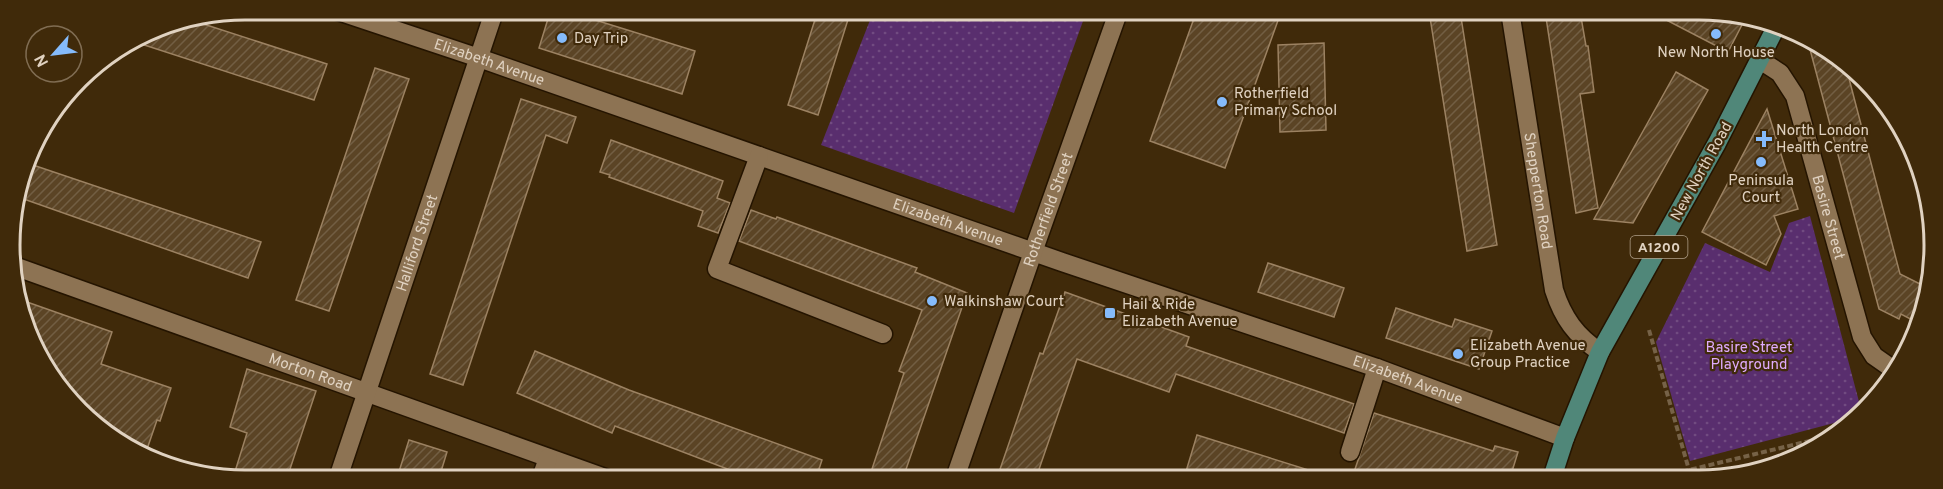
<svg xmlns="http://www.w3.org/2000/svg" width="1943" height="489" font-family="Overpass,sans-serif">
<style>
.park{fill:url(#park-dots)}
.building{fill:url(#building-hatch);stroke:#9c8262;stroke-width:1.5}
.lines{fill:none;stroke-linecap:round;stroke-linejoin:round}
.minor-casing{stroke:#241400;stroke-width:21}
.major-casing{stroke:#241400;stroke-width:21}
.path{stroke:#766247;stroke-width:4;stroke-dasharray:6 3;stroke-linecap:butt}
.minor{stroke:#8d7353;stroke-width:18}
.major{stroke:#508779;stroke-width:18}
.poi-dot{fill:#85bbfb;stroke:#402a0a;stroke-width:2}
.labels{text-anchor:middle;stroke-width:4.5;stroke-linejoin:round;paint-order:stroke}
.shield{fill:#402a0a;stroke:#b0a08a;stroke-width:1.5}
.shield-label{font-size:14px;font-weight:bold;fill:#e0d2c1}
.poi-label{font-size:15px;fill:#e0d2c1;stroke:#402a0a;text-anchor:start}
.street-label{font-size:15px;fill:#e0d2c1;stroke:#402a0a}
.park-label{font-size:15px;fill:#dfabfd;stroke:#402a0a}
.rim{fill:none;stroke:#e0d2c1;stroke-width:3}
</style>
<defs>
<pattern id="park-dots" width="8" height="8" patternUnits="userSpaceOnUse" patternTransform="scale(1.5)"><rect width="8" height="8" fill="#592e6e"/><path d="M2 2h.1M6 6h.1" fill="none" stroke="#714b81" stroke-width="1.8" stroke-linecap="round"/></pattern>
<pattern id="building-hatch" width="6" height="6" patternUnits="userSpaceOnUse" patternTransform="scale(1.5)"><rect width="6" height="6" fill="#5b4425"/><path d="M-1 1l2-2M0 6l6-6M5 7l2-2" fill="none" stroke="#725e43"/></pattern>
</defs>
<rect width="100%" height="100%" fill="#402a0a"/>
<!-- park -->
<g class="park">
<path d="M874 10H1087L1014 213 821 145Z"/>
<path d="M1810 216 1862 413 1857 417 1690 461 1656 342 1705 243 1770 272 1789 223Z"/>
</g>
<!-- building -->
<g class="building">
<path d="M551 9H595L592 19 695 51 682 94 539 48Z"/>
<path d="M818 10H851L818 115 788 105Z"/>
<path d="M1197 10H1268L1280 15 1225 168 1150 141Z"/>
<path d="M1429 11H1460L1497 245 1467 251Z"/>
<path d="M1545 11H1570L1581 17 1586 46H1588L1594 92 1580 94 1598 208 1576 213Z"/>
<path d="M1649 11H1730L1746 17 1728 52Z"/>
<path d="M191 20 327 64 314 100 132 41 155 27Z"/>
<path d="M1807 38 1817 41 1846 67 1900 274 1928 288 1918 323 1901 314 1899 319 1879 309Z"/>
<path d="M1324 43 1326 130 1280 132 1278 45Z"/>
<path d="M375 68 409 79 329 311 296 300Z"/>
<path d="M1676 72 1708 90 1633 223 1594 219Z"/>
<path d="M521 99 576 117 567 143 546 135 463 385 430 374Z"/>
<path d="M1767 109 1798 209 1774 216 1781 234 1766 265 1702 232Z"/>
<path d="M611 140 723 181 717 198 730 203 718 233 698 226 703 211 609 177 610 175 600 172Z"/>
<path d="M27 163 261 242 248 278 18 197Z"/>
<path d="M751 210 776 219 777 217 917 268 915 272 967 293 903 478H869L904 373 899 371 922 310 739 241Z"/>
<path d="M1268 263 1344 288 1334 317 1258 292Z"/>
<path d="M1065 292 1189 337 1186 346 1354 404 1344 433 1176 374 1169 392 1077 359 1036 478H997L1040 353 1043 354Z"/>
<path d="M27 302 112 332 101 364 171 388 160 421 157 420 145 455 127 449 58 388 21 320Z"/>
<path d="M1396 308 1452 327 1455 319 1492 331 1479 369 1386 338Z"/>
<path d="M535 351 629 390 822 460 816 478H751L615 426 612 433 517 393Z"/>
<path d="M247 369 316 391 287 478H233L247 433 230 427Z"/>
<path d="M1374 413 1493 451 1495 446 1518 452 1510 478H1352Z"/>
<path d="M1197 435 1318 473 1317 478H1184Z"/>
<path d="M409 440 447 452 439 478H397Z"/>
</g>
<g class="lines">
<defs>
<g id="minor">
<path id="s1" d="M332 9 479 58 1062 262 1377 368 1565 438"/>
<path id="s2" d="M1510 11 1554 290C1563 318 1576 336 1600 352"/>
<path id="s3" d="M1760 60 1780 73 1795 96 1862 337 1874 356 1894 370"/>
<path d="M759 156 717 269 883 334"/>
<path id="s4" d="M14 266 605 478"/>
<path d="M1350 452 1377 368"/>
<path id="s5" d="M338 478 495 9"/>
<path d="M541 478 548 458"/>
<path id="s6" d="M955 478 1033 252 1119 10"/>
</g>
<path id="major" d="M1552 478 1565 438 1600 352 1717 143 1776 27"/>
</defs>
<!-- minor casing -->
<use href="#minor" class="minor-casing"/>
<!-- major casing -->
<use href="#major" class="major-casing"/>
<!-- path -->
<g class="path">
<path d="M1072 10 1093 18"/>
<path d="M1649 330 1689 470"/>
<path d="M1157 474 1171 478"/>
<path d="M1656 478 1830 436"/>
</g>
<!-- minor -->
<use href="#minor" class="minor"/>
<!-- major -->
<use href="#major" class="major"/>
</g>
<!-- markers -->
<g class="poi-dot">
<circle cx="1716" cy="34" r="6"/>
<circle cx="562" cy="38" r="6"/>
<circle cx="1222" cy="102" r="6"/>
<path d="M1761 130h6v6h6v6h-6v6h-6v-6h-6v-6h6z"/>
<circle cx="1761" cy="162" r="6"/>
<circle cx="932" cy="301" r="6"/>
<rect x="1104" y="307" width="12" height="12" rx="3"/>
<circle cx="1458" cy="354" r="6"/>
</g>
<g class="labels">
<!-- shield labels -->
<rect class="shield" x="1630.5" y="236" width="57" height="22" rx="4.5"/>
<g class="shield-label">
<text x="1659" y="252">A1200</text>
</g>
<!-- poi labels -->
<g class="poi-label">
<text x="574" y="43">Day Trip</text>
<text x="1716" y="57" text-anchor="middle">New North House</text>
<text x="1234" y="98">Rotherfield<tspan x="1234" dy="17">Primary School</tspan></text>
<text x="1776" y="135">North London<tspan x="1776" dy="17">Health Centre</tspan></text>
<text x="1761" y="185" text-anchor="middle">Peninsula<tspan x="1761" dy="17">Court</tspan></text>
<text x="944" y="306">Walkinshaw Court</text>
<text x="1122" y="309">Hail &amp; Ride<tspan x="1122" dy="17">Elizabeth Avenue</tspan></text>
<text x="1470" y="350">Elizabeth Avenue<tspan x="1470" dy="17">Group Practice</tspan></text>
</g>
<!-- street labels -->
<g class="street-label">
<text dy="5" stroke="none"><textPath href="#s1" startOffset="166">Elizabeth Avenue</textPath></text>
<text transform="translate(1701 171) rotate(-61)" y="5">New North Road</text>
<text dy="5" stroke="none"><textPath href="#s2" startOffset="182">Shepperton Road</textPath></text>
<text dy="5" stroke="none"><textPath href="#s6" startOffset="284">Rotherfield Street</textPath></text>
<text dy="5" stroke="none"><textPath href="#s3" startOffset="177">Basire Street</textPath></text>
<text dy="5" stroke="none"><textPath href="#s1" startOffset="652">Elizabeth Avenue</textPath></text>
<text dy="5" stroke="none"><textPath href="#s5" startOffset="248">Halliford Street</textPath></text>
<text dy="5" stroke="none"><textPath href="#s4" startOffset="315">Morton Road</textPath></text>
<text dy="5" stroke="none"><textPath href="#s1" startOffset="1138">Elizabeth Avenue</textPath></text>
</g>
<!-- park labels -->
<g class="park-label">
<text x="1749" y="352">Basire Street<tspan x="1749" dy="17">Playground</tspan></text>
</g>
</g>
<!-- crop -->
<path d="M0 0H1943V489H0ZM245 20H1699A225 225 0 0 1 1924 245V245A225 225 0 0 1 1699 470H245A225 225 0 0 1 20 245V245A225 225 0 0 1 245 20Z" fill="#402a0a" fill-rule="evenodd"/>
<path class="rim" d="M245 20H1699A225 225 0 0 1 1924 245V245A225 225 0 0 1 1699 470H245A225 225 0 0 1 20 245V245A225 225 0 0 1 245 20Z"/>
<!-- north arrow -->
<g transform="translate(54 54) rotate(242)"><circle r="28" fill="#402a0a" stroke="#806d53" stroke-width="1.5"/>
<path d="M0-4.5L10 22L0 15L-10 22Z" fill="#85bbfb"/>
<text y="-9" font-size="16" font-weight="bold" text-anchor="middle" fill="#e0d2c1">N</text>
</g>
</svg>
